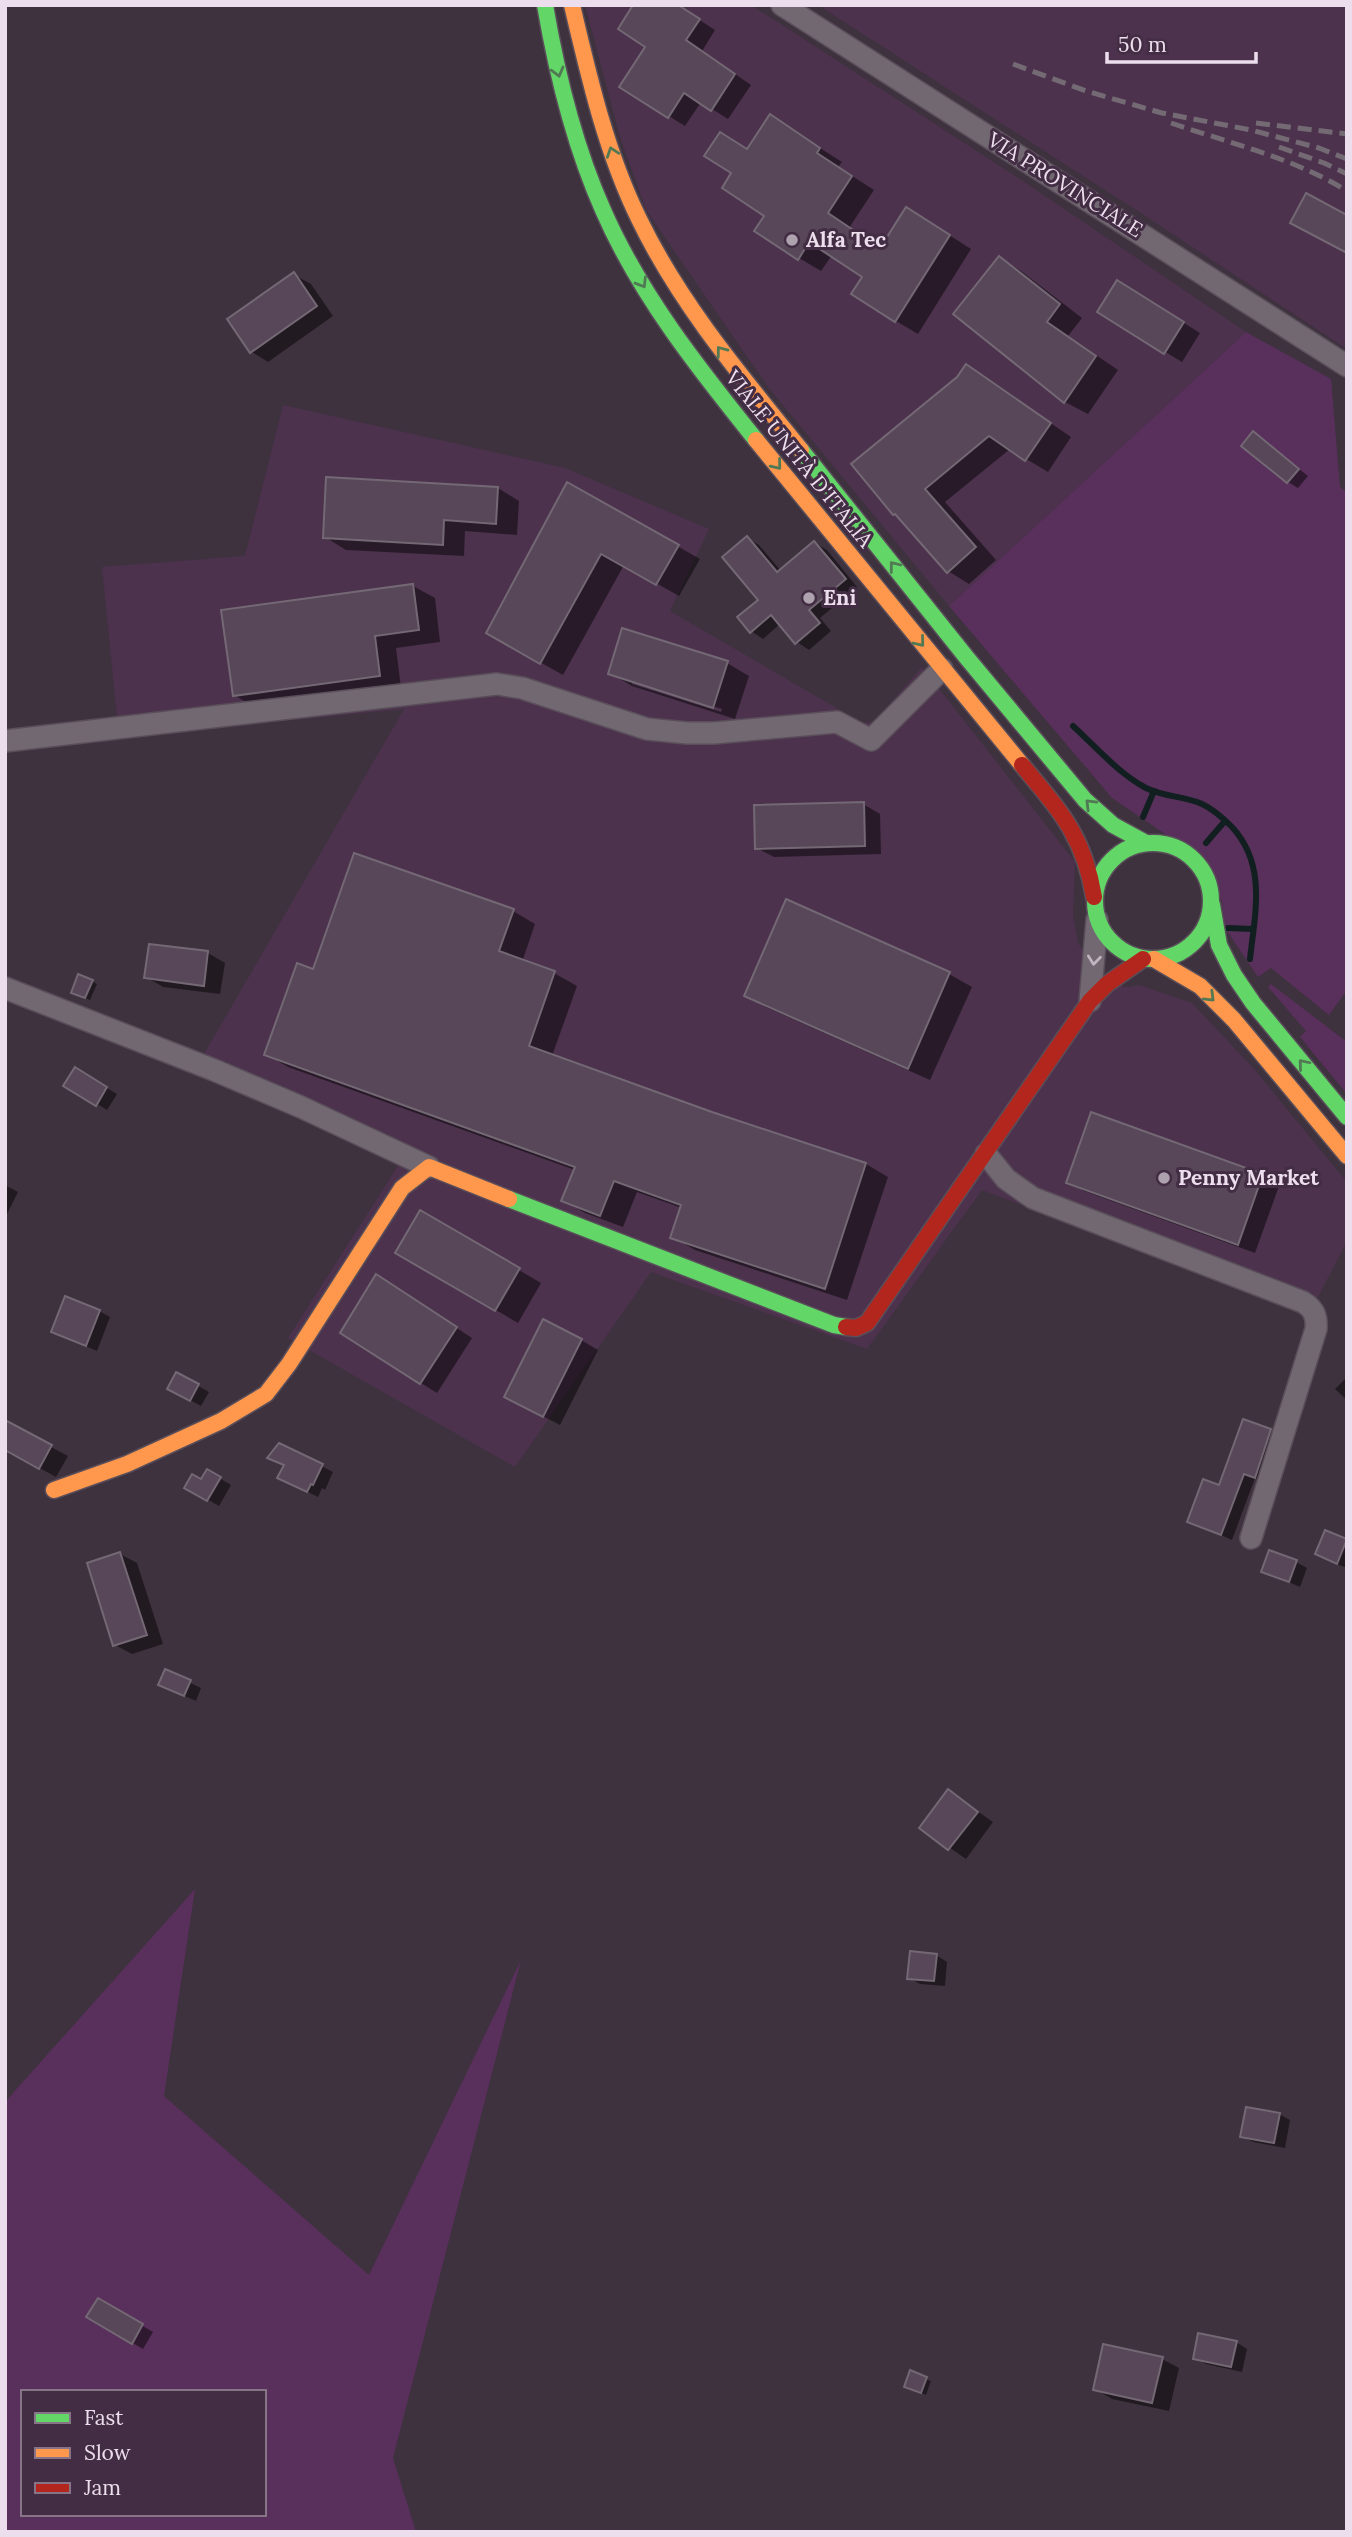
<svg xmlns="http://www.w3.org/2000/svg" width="1352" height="2537" font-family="Lora,serif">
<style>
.built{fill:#4c324d}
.green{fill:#592f5b;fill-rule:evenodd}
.shadow{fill:#0007;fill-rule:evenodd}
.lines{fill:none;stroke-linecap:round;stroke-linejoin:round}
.stream{stroke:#121f20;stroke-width:6}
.building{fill:#574758;stroke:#736874;stroke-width:2}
.street-casing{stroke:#594e59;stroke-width:24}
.fast-casing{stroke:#594e59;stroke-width:19}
.slow-casing{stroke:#594e59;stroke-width:19}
.jam-casing{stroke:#594e59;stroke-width:19}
.street{stroke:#726872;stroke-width:21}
.fast{stroke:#63d668;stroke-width:16}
.slow{stroke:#ff974d;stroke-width:16}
.jam{stroke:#b3261e;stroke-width:16}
.rail{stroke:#746a74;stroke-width:5;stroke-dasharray:14 7;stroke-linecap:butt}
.oneway{stroke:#517954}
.oneway2{stroke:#c1b5c1}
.poi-dot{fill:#afa2af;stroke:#432d44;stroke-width:2.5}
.labels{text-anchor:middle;stroke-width:6;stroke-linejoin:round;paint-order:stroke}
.street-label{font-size:21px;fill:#ecdeec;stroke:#432d44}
.poi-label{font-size:21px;font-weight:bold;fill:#ecdeec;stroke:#432d44;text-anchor:start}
</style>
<rect width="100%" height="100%" fill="#3e323f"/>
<!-- built -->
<g class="built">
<path d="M585 5H751L1023 181 1246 332 949 606 768 387 646 210 620 137Z"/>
<path d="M818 5H1347V349L1150 219Z"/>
<path d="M283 405 565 468 709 529 670 611 862 723 874 722 922 667 1075 862 1073 915 1078 943 1107 984 1129 987 1139 985 1192 1003 1254 1069 1347 1182V1241L1318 1297 1307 1312 982 1190 867 1349 651 1272 515 1467 288 1338 405 1155 204 1054 404 709 119 737 102 567 245 556Z"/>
</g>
<!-- green -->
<g class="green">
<path d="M1246 332 1331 379 1340 487 1347 492V990L1329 1015 1271 968 1258 977 1225 928 1222 902 1214 876 1196 855 1112 798 949 606Z"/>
<path d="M1271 984 1347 1042V1094L1300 1037 1306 1031 1268 987Z"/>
<path d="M195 1889 164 2096 369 2275 521 1960 393 2458 416 2532H5V2102ZM23 2392H264V2514H23Z"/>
</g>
<!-- shadow -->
<g class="shadow">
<path d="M676 5 715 30 702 51 751 85 728 119 701 102 685 126 622 87Z"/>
<path d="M771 117 842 162 838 167 874 190 849 228 882 249 929 222 971 249 918 334 896 321 864 276 832 255 821 271 799 258 766 216 749 150Z"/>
<path d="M999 258 1021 271 1082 318 1068 336 1118 370 1088 414 1065 402 955 314Z"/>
<path d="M294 275 311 284 333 316 268 362 252 352 229 320Z"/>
<path d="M1134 292 1200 333 1182 362 1100 312Z"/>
<path d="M967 366 1071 437 1048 472 1010 449 945 502 996 560 969 584 948 571 901 518 894 514 958 378Z"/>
<path d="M1254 434 1308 476 1298 488 1288 482Z"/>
<path d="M568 484 700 559 679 596 624 565 563 675 488 633Z"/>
<path d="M498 488 519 501 517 535 465 531 464 556 346 550 325 537Z"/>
<path d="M747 538 759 545 781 571 815 543 827 550 857 587 820 618 831 631 809 650 797 642 781 623 763 639 751 631 760 600Z"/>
<path d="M413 586 435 598 440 642 396 648 401 688 256 708 234 695Z"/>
<path d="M727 663 749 676 735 719 632 686 610 673ZM632 680 722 709 721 712 632 684Z"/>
<path d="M863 804 880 814 881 854 774 857 757 848Z"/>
<path d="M787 902 949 974 972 987 930 1080 768 1008 746 995Z"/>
<path d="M513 911 535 924 522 962 554 973 577 986 552 1056 711 1113 866 1164 888 1177 847 1300 695 1250 673 1237 682 1208 637 1192 623 1227 585 1213 563 1200 575 1170 288 1067 266 1054 314 971Z"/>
<path d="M208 953 225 963 220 994 163 987 146 977Z"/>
<path d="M92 981 97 984 90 1000 78 995Z"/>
<path d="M75 1069 117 1094 107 1110 66 1085Z"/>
<path d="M1092 1114 1262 1176 1279 1186 1255 1253 1084 1191 1068 1182Z"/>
<path d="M5 1185 18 1192 6 1216H5Z"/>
<path d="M420 1212 541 1283 518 1323 397 1252Z"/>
<path d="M393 1286 472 1338 437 1393 421 1383Z"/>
<path d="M99 1311 110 1317 97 1351 53 1332Z"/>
<path d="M581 1340 598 1350 560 1425 523 1406Z"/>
<path d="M177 1374 209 1392 201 1406 169 1389Z"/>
<path d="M1347 1377V1400L1335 1389Z"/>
<path d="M1270 1431 1281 1437 1266 1482 1255 1478 1232 1540 1189 1521Z"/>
<path d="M280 1445 333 1472 325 1490 322 1488 318 1497 290 1483Z"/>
<path d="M51 1447 68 1456 56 1477 5 1449Z"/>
<path d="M208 1471 231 1485 219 1506 186 1487 202 1481Z"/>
<path d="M1325 1532 1347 1541V1568L1327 1560Z"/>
<path d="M120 1554 137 1563 163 1644 132 1654 115 1645Z"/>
<path d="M1296 1562 1307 1568 1300 1587 1263 1571Z"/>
<path d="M166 1671 201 1688 196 1701 160 1685Z"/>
<path d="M949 1791 993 1822 966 1859 921 1828Z"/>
<path d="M936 1955 947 1962 945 1986 920 1984 909 1978Z"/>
<path d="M1279 2114 1290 2120 1285 2148 1253 2142 1242 2136Z"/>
<path d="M98 2300 153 2332 143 2349 88 2317Z"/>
<path d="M1236 2342 1247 2349 1242 2372 1206 2364 1195 2358Z"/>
<path d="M1162 2359 1179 2368 1169 2411 1112 2399 1095 2389Z"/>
<path d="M911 2373 931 2381 926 2395 910 2388Z"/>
</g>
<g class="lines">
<!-- stream -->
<g class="stream">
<path d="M1073 726C1096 747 1118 773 1146 788 1164 797 1184 796 1202 804 1213 809 1224 819 1232 827 1267 865 1255 913 1250 959"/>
<path d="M1143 817 1154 791"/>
<path d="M1206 843 1225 821"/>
<path d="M1228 928 1253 929"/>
</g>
</g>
<!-- building -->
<g class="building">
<path d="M633 5H678L700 19 686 40 735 74 711 111 684 93 668 118 619 87 645 47 618 29Z"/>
<path d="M770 114 820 148 817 153 852 176 828 213 880 248 906 207 950 235 895 322 851 294 862 277 809 242 798 260 754 231 764 216 722 188 731 173 704 156 720 132 747 149Z"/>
<path d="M1306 193 1347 215V253L1290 223Z"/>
<path d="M999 256 1060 304 1047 322 1096 356 1064 403 953 314Z"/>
<path d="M294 272 317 306 250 353 227 319Z"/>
<path d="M1117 280 1184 322 1164 354 1097 312Z"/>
<path d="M966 364 1051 423 1025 461 989 436 925 489 976 547 947 573 895 514 893 515 851 464 957 377Z"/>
<path d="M1253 431 1299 469 1287 483 1241 446Z"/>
<path d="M326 477 498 487 496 524 444 520 443 545 323 538Z"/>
<path d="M567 482 679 545 656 585 601 554 540 664 486 633Z"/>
<path d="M747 536 777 572 814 541 846 579 809 610 820 623 795 644 771 615 750 633 737 617 758 600 722 557Z"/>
<path d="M413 584 419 630 375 636 380 676 233 696 221 610Z"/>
<path d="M622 628 728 661 713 708 608 674Z"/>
<path d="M864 802 865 846 755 849 754 805Z"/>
<path d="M354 853 514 909 499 951 555 971 529 1046 712 1112 866 1163 825 1289 670 1238 681 1205 614 1181 600 1216 561 1201 575 1167 264 1055 297 963 313 969Z"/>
<path d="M786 899 950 972 908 1069 744 996Z"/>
<path d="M149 944 208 951 204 986 144 978Z"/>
<path d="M78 974 93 980 85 998 71 993Z"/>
<path d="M75 1067 107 1087 96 1106 63 1086Z"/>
<path d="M1091 1112 1263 1174 1238 1245 1066 1183Z"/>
<path d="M420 1210 520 1268 495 1311 395 1253Z"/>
<path d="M376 1274 457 1327 420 1384 340 1333Z"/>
<path d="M65 1296 100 1310 86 1346 51 1332Z"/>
<path d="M543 1319 582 1339 543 1417 504 1397Z"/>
<path d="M176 1372 199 1384 190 1401 167 1389Z"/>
<path d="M1243 1419 1271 1429 1255 1478 1244 1474 1221 1535 1187 1522 1203 1479 1219 1485Z"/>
<path d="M5 1420 52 1445 39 1469 5 1450Z"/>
<path d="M279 1443 323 1464 313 1485 311 1484 307 1492 277 1478 284 1465 267 1458Z"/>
<path d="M207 1469 221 1477 207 1501 184 1488 192 1474 201 1479Z"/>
<path d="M1325 1530 1347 1539 1337 1564 1315 1554Z"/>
<path d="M1269 1550 1297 1560 1289 1582 1261 1572Z"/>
<path d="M120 1552 147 1635 113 1646 87 1563Z"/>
<path d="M165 1669 191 1680 184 1696 158 1685Z"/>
<path d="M948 1789 978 1812 948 1850 919 1828Z"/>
<path d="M910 1951 937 1954 934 1981 907 1979Z"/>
<path d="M1246 2107 1280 2113 1274 2143 1240 2137Z"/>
<path d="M98 2298 143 2324 132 2344 86 2317Z"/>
<path d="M1198 2333 1237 2341 1231 2367 1193 2359Z"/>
<path d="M1103 2344 1163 2357 1152 2403 1093 2390Z"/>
<path d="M910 2370 927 2377 921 2393 904 2387Z"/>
</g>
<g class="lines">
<defs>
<g id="street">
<path d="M782 5 1347 366"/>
<path d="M5 741 497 684 522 688 647 729 687 733H714L837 722 871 740 942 669"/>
<path d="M5 988 214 1070 301 1107 429 1167"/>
<path d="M1090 1001 1097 920"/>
<path d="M986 1154 1006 1179 1033 1198 1303 1302C1314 1309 1317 1316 1316 1329L1251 1538"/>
</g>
<g id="fast">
<path d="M545 5C557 75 574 145 603 210 640 295 699 369 756 440"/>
<path d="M801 450 967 658 1085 800 1113 825 1146 843"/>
<circle cx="1153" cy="901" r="58"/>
<path d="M1212 905 1219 945 1234 975 1253 1003 1347 1117"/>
<path d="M509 1199 834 1325 846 1327"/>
</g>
<g id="slow">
<path d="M572 5C589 77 606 152 639 219 680 304 742 377 801 450"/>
<path d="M756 440 1022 765"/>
<path d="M1154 959 1200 986 1234 1020 1347 1156"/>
<path d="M54 1490 127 1464 221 1421 266 1394 289 1364 402 1188 429 1167 509 1199"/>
</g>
<g id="jam">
<path d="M1022 765C1060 811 1084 836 1094 897"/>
<path d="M846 1327 856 1328 867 1323 1090 1001 1107 984 1143 959"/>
</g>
</defs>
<!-- street casing -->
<use href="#street" class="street-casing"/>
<!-- fast casing -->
<use href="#fast" class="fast-casing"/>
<!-- slow casing -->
<use href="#slow" class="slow-casing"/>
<!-- jam casing -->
<use href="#jam" class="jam-casing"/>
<!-- street -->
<use href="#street" class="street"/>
<!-- fast -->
<use href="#fast" class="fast"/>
<!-- slow -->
<use href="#slow" class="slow"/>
<!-- jam -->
<use href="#jam" class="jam"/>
<!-- rail -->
<g class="rail">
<path d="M1013 64 1086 91 1162 113 1251 130 1319 148 1347 159"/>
<path d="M1171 123C1229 143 1294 158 1347 191"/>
<path d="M1256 123 1347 134"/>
<path d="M1279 147 1324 163 1347 174"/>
</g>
</g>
<!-- one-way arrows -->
<defs><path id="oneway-chevron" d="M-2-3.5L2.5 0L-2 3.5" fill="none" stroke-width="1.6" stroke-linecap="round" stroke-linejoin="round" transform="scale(1.75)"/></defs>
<g class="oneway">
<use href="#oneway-chevron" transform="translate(558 72) rotate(75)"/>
<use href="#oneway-chevron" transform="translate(612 152) rotate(-109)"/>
<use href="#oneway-chevron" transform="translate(642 283) rotate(59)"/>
<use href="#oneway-chevron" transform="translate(721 351) rotate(-127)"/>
<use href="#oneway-chevron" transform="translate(777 465) rotate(51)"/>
<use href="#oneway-chevron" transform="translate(894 566) rotate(-128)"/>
<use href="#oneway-chevron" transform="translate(920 642) rotate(51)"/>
<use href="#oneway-chevron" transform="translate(1090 804) rotate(-135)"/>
<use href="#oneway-chevron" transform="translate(1210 997) rotate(45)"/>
<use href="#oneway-chevron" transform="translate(1303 1064) rotate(-130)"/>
</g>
<use class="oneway2" href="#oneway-chevron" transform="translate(1094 960) rotate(96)"/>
<!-- markers -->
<g class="poi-dot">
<circle cx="792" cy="240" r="7"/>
<circle cx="809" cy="598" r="7"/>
<circle cx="1164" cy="1178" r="7"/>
</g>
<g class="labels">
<!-- street labels -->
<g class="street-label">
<text transform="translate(1065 185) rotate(32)" y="7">VIA PROVINCIALE</text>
<text transform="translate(799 459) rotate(51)" y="7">VIALE UNITÀ D'ITALIA</text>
</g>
<!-- poi labels -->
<g class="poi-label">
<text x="806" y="247">Alfa Tec</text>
<text x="823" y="605">Eni</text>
<text x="1178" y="1185">Penny Market</text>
</g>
</g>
<!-- border -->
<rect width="1352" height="2537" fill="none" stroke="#ecdeec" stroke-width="14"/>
<!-- legend -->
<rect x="21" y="2390" width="245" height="126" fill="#432d44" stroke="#877487" stroke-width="2"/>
<rect x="35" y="2413" width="35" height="10" fill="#63d668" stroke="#877487" stroke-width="2"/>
<text x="84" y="2425" font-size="21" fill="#ecdeec">Fast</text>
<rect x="35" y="2448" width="35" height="10" fill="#ff974d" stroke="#877487" stroke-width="2"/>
<text x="84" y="2460" font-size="21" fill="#ecdeec">Slow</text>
<rect x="35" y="2483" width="35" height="10" fill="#b3261e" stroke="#877487" stroke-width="2"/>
<text x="84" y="2495" font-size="21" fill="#ecdeec">Jam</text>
<!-- scale -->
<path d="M1107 52v10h149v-10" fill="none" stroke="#ecdeec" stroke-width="3.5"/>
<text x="1118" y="52" font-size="21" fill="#ecdeec" stroke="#432d44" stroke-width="5" paint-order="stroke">50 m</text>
</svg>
